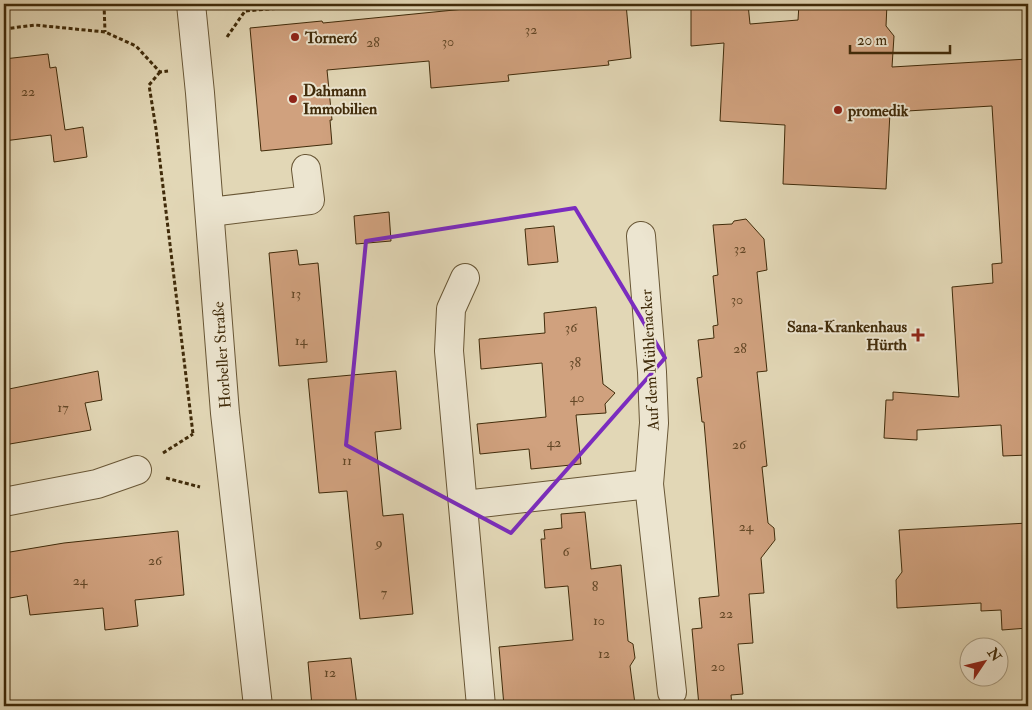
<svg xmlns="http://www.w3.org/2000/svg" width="1032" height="710" font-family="'IM FELL Double Pica',serif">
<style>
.building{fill:#d0a17e;stroke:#402b0a}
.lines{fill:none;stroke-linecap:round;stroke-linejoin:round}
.minor-casing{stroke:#685635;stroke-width:30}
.path{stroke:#402b0a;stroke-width:3;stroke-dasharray:4 2.5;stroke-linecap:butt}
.minor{stroke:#ece5d0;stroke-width:28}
.marked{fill:none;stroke:#7b2cbf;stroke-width:4;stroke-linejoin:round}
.poi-dot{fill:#8f2418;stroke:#ece5d0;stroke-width:2}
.labels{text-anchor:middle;stroke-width:4;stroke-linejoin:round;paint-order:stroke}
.number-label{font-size:14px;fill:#644827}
.poi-label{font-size:16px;font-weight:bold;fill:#402b0a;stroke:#ece5d0;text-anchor:start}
.street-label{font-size:16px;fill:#402b0a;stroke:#ece5d0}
</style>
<rect width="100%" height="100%" fill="#e2d7b6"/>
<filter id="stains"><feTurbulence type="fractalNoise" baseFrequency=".004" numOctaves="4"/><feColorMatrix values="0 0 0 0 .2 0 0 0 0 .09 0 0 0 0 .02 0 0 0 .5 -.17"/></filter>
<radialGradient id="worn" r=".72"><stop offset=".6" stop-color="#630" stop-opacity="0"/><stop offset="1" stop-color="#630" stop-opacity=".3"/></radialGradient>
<!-- building -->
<g class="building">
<path d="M515 4H626L631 58 608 61 609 65 508 75 509 81 431 88 429 61 327 70 332 120H330L332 144 261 151 250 28 322 21 323 23Z"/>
<path d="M691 4H748L750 24 798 20 799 4H887L886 26 894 36 892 67 1028 59V455L1003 456 1001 425 917 430V440L884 438 886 400H893V392L959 397 952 287 993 283 992 264 1002 263 992 106 890 112 886 189 783 184 785 125 720 121 724 43 691 46Z"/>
<path d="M48 54 50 68 56 67 65 130 83 127 87 157 54 162 51 135 4 141V59Z"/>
<path d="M389 212 391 241 356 244 354 216Z"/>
<path d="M746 219 764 239 767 270 757 272 767 371 757 372 767 466 762 467 768 523 774 528 775 540 761 558 764 593 749 594 753 643 738 644 743 694 731 695 732 706H699L692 629 702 628 699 598 719 596 704 422H702L697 378 702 377 698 340 714 338 713 326 718 325 713 276 718 275 713 225 732 224 734 221Z"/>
<path d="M554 226 558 262 528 265 525 229Z"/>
<path d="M297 250 299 265 318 263 327 362 279 366 269 253Z"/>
<path d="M596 307 603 384 615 393 605 404 606 413 576 415 581 464 531 469 529 449 480 454 477 424 546 417 542 363 481 369 479 339 545 333 544 313Z"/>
<path d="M98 371 102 400 85 403 91 430 4 445V390Z"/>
<path d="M396 371 401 429 375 432 383 516 403 514 413 614 360 619 347 491 319 493 308 379Z"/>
<path d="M585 512 591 569 621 565 628 641 633 644 635 658 630 666 635 704 615 706H504L499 647 573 640 568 586 545 588 541 539H545L544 530 562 528 561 514Z"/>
<path d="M1028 523V628L1002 630 1001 610 981 611V603L897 608 896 580 902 572 899 530Z"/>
<path d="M178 531 184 595 135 600 138 626 105 630 103 608 30 615 27 595 4 599V553L64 543Z"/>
<path d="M351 658 357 706H312L308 662Z"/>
</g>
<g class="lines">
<defs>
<g id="minor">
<path d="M191 4 200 93 225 413 258 706"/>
<path d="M210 212 310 200 306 169"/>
<path d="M641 236 652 372 654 423 649 484 672 692"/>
<path d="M465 278 451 309 449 351 481 706"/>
<path d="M4 502 97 484 137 470"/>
<path d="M464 505 649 484"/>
</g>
</defs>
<!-- minor casing -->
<use href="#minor" class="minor-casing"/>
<!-- path -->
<g class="path">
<path d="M104 4 105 32"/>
<path d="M4 29 35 25 105 32 136 46 160 72 168 71"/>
<path d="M227 37 245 11 305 6 309 4"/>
<path d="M160 72 149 85 156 129 193 434"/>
<path d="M163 453 193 434"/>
<path d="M166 478 200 487"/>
</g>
<!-- minor -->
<use href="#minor" class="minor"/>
</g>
<!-- marked area -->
<path class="marked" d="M575 208 665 358 511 533 346 445 366 241Z"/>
<!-- markers -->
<g class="poi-dot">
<circle cx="295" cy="37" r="5"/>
<circle cx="293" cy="99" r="5"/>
<circle cx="838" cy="110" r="5"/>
<path d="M915.5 327.5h5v5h5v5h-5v5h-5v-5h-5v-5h5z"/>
</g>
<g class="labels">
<!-- number labels -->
<g class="number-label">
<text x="531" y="34">32</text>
<text x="448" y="46">30</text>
<text x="373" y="47">28</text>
<text x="28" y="96">22</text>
<text x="740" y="253">32</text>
<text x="296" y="298">13</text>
<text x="737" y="304">30</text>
<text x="571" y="332">36</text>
<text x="301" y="345">14</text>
<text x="740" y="353">28</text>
<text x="575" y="367">38</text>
<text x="577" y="402">40</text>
<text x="63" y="412">17</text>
<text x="554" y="447">42</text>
<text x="739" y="449">26</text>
<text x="347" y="465">11</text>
<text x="746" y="531">24</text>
<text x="379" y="547">9</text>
<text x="566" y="556">6</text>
<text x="155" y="565">26</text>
<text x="80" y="585">24</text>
<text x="595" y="591">8</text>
<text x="384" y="597">7</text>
<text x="726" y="618">22</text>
<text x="599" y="625">10</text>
<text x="604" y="658">12</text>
<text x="718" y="671">20</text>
<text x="330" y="677">12</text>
</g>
<!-- poi labels -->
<g class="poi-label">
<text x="305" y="43">Torneró</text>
<text x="303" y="96">Dahmann<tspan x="303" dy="18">Immobilien</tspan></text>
<text x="848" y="116">promedik</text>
<text x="907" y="332" text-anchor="end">Sana-Krankenhaus<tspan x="907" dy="18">Hürth</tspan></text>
</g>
<!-- street labels -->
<g class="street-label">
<text transform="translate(221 355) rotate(-94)" y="6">Horbeller Straße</text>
<text transform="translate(649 360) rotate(-93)" y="6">Auf dem Mühlenacker</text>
</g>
</g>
<!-- margin -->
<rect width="1032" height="710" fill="none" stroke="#e2d7b6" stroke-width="20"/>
<rect x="5" y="5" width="1022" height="700" fill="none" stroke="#402b0a" stroke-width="2.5"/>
<rect x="10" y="10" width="1012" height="690" fill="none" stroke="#402b0a"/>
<!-- north arrow -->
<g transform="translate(984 662) rotate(55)"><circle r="24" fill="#ece5d0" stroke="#a79b81"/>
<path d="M0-4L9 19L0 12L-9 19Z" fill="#8f2418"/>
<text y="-8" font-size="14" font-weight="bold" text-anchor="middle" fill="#402b0a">N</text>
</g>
<!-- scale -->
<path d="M850 45v8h100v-8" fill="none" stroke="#402b0a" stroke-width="2.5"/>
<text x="857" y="45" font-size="15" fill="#402b0a" stroke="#ece5d0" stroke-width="4" paint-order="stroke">20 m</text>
<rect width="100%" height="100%" filter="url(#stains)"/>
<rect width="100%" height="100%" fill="url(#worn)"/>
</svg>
